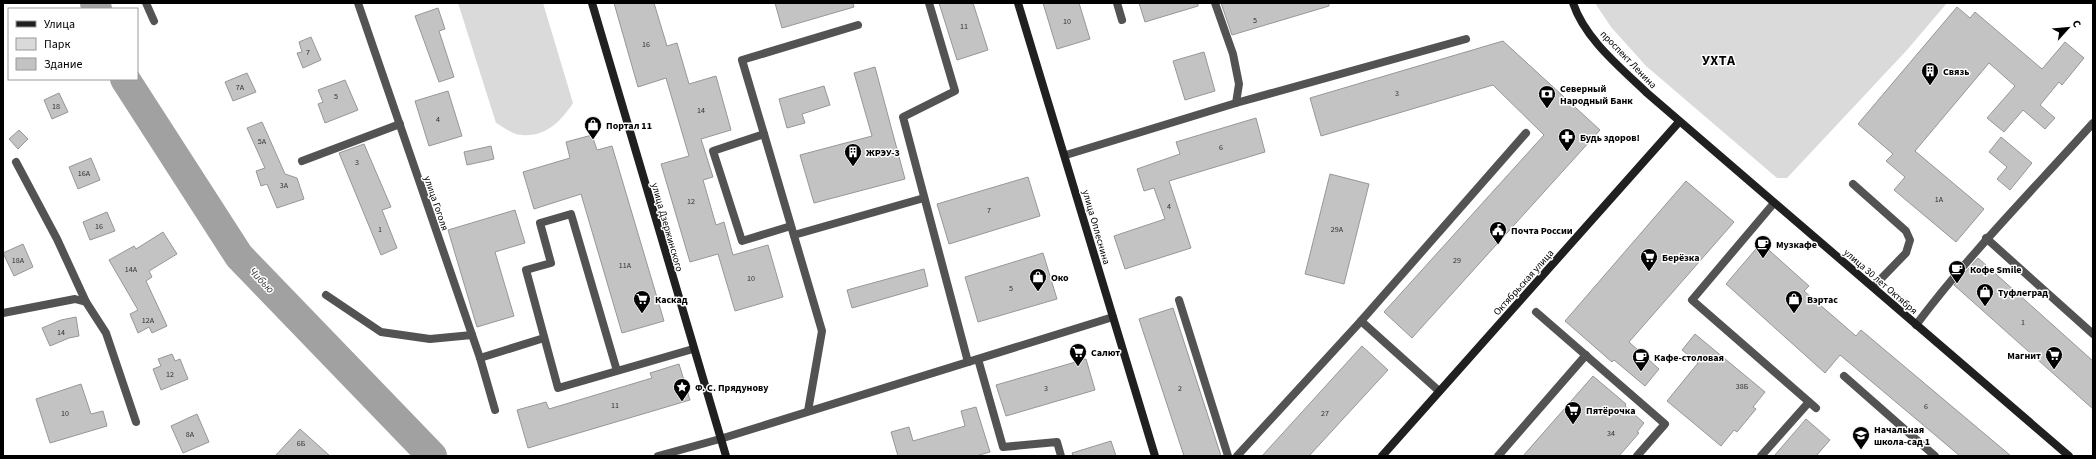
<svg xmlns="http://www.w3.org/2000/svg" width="2096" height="459" font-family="'Source Sans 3',sans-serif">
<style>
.green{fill:#dadada}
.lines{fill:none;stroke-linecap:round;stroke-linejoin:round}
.river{stroke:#a1a1a1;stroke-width:30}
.building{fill:#c3c3c3;stroke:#979797}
.lane{stroke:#535353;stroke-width:8}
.street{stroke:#535353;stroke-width:8}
.secondary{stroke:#202020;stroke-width:8}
.labels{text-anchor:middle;stroke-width:3;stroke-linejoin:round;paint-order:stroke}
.number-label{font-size:8px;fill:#313131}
.street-label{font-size:10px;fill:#000;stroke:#fff}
.poi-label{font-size:10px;font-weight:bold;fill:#000;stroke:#fff;text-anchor:start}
.water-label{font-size:11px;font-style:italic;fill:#424242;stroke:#fff}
.district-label{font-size:14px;font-weight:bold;letter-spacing:1px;fill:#000;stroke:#fff}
</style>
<rect width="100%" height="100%" fill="#fff"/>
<!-- green -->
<g class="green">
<path d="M458 3H543L573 103C561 121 546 137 522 135 514 135 503 127 496 123Z"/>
<path d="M1595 3H1947L1907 50 1787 178H1777L1646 66 1611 27Z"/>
</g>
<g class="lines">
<!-- river -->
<g class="river">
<path d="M95 3 97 9"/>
<path d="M125 79 239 256 432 456"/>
</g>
</g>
<!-- building -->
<g class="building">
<path d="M614 3H654L667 46 677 43 689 84 716 76 731 130 701 139 713 177 703 180 716 225 724 222 733 255 768 245 783 297 735 311 718 254 690 262 661 164 689 156 666 78 638 87Z"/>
<path d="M775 3H853L854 7 782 28Z"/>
<path d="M939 3H973L988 50 957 60Z"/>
<path d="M1043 3H1079L1090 39 1057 49Z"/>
<path d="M1139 3H1198V6L1145 22Z"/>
<path d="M1221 3H1329V6L1232 35Z"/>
<path d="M1957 7 1970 18 1975 12 2042 69 2065 42 2084 58 2062 85 2059 82 2040 105 2055 118 2045 129 2023 110 2004 132 1987 118 2015 86 1989 63 1915 151 1984 209 1956 242 1894 190 1905 177 1886 161 1893 154 1858 124Z"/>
<path d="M438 8 445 29 439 31 454 77 439 82 415 16Z"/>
<path d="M311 37 321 60 303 68 297 53 302 52 299 42Z"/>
<path d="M1503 41 1600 130 1412 338 1384 312 1544 135 1493 85 1321 136 1310 98Z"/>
<path d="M1204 52 1215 91 1185 100 1173 61Z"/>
<path d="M875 67 905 179 814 203 800 155 872 136 854 73Z"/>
<path d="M247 73 256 92 233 101 225 82Z"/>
<path d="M345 80 358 110 325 123 318 104 323 102 318 90Z"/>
<path d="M824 86 830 105 802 114 805 123 787 128 779 99Z"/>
<path d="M448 91 462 136 429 146 415 101Z"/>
<path d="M59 93 68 112 52 119 44 100Z"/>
<path d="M1256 118 1265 152 1169 181 1191 248 1125 269 1114 236 1165 219 1154 188 1144 191 1137 169 1180 154 1176 142Z"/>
<path d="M262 122 285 174 297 178 304 199 277 208 267 184 261 186 256 171 265 168 247 128Z"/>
<path d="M19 130 28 139 18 149 9 139Z"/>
<path d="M592 135 597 150 612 146 664 321 622 333 581 194 534 209 523 172 570 158 566 142Z"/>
<path d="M2001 137 2032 163 2010 190 1997 179 2007 167 1989 152Z"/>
<path d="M364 144 391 207 382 210 397 248 381 255 339 153Z"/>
<path d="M491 146 494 159 467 165 464 152Z"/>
<path d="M91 158 100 180 78 189 69 167Z"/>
<path d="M1330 174 1369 184 1344 284 1305 274Z"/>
<path d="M1028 177 1040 216 949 244 937 204Z"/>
<path d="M1686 181 1734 222 1629 342 1659 369 1645 386 1614 360 1612 362 1565 321Z"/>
<path d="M515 210 525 243 495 252 514 316 477 327 448 230Z"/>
<path d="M107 212 115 231 90 240 83 222Z"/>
<path d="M163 232 177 254 149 271 152 277 146 281 167 326 152 333 149 327 138 333 130 314 138 310 109 260 134 246 136 249Z"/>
<path d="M1761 243 1809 286 1804 291 1856 336 1861 330 2011 456H1960L1840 355 1825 373 1726 284Z"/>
<path d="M23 244 33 267 14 276 3 253Z"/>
<path d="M1043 253 1057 299 978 322 965 277Z"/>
<path d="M1978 258 2093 361V409L1954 285Z"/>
<path d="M924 269 928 286 852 308 847 290Z"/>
<path d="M1173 308 1221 456H1184L1139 319Z"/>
<path d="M76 317 79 336 69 338 50 346 42 328 61 320Z"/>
<path d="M1695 334 1765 392 1753 407 1756 409 1737 432 1734 430 1721 446 1667 401 1698 363 1682 350Z"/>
<path d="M1362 346 1388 370 1309 456H1262Z"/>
<path d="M172 354 175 361 180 359 188 379 161 390 153 369 161 366 158 359Z"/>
<path d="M1086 359 1095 390 1006 416 996 385Z"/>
<path d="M679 364 690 400 528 448 517 410 546 402 549 409 652 378 650 373Z"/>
<path d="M1593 376 1626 404 1625 406 1644 423 1637 432 1639 433 1619 456H1523Z"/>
<path d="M81 384 91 414 103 411 107 426 50 443 36 399Z"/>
<path d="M976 407 990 452 976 456H898L891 432 909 427 913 441 965 426 961 411Z"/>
<path d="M197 414 209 442 183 453 171 426Z"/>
<path d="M1806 419 1830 440 1816 456H1774Z"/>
<path d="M300 429 330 456H275Z"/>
<path d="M1111 441 1116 456H1073L1072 453Z"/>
</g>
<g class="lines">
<!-- lane -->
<g class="lane">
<path d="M929 3 955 91 903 117 968 362"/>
<path d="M1117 3 1122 20"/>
<path d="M1236 103 1466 39"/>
<path d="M764 134 742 60 858 25"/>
<path d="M1066 155 1236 103 1239 84 1233 54 1215 3"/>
<path d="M302 161 400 124"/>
<path d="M16 162 57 239 86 302"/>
<path d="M1853 184 1906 231 1910 240 1906 253 1873 287"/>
<path d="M1774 203 1692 300 1816 408"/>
<path d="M791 226 742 241 713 151 764 134 822 331 808 411"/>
<path d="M794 235 924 198"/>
<path d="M1986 238 2093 334"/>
<path d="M1179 300 1228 456"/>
<path d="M1536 312 1665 424 1637 456"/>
<path d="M3 313 75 299 86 302 106 333 136 422"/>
<path d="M1361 321 1526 133"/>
<path d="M1916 325C1970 253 2033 190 2093 123"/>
<path d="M480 358 544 338"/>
<path d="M978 359 1003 447 1057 442 1061 456"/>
<path d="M617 371 558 388 526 270 551 263 540 223 571 214 617 371 693 349"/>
<path d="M1844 376 1935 456"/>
<path d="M658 456 720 439"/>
<path d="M1237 456 1361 321 1439 391"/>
<path d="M1498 456 1586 355"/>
<path d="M1761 456 1809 402"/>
</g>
<!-- street -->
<g class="street">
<path d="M146 3 154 21"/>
<path d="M358 3 480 358 495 410"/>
<path d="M326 295 381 332 430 339 472 335"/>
<path d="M720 439 1113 317"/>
</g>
<!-- secondary -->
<g class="secondary">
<path d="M592 3 726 456"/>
<path d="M1018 3 1155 456"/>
<path d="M1573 3C1585 39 1620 67 1647 93L2069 456"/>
<path d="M1382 456 1679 122"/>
</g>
</g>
<!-- icons -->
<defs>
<symbol id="building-pin" viewBox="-11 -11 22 30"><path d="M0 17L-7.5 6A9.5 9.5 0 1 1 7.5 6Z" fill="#000" stroke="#fff"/><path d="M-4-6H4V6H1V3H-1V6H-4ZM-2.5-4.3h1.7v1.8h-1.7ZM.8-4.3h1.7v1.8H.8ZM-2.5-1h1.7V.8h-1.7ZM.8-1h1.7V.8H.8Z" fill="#fff"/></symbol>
<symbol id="bank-pin" viewBox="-11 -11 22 30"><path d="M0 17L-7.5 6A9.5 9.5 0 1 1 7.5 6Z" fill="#000" stroke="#fff"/><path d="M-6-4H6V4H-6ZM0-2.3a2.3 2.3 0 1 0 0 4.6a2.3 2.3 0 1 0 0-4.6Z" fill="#fff"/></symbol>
<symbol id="shop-pin" viewBox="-11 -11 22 30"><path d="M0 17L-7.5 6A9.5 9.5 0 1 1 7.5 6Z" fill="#000" stroke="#fff"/><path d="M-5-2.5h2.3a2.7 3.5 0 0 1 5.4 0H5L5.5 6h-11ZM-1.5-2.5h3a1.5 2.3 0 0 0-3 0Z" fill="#fff"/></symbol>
<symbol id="pharmacy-pin" viewBox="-11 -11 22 30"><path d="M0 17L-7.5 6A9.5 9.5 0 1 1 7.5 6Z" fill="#000" stroke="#fff"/><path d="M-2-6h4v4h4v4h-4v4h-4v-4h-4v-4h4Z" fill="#fff"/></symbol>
<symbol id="civic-pin" viewBox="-11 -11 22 30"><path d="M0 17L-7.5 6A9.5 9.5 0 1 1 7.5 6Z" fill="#000" stroke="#fff"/><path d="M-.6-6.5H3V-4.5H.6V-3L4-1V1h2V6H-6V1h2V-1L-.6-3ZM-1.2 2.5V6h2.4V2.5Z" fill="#fff"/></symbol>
<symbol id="cafe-pin" viewBox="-11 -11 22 30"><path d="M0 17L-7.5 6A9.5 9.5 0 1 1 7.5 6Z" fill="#000" stroke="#fff"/><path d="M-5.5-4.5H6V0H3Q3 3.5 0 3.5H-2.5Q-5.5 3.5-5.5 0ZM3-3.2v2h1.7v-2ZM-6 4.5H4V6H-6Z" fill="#fff"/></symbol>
<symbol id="supermarket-pin" viewBox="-11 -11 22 30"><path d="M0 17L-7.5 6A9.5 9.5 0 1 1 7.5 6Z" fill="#000" stroke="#fff"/><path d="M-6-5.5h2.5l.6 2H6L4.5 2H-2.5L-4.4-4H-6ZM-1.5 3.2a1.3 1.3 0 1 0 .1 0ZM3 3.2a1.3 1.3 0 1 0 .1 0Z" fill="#fff"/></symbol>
<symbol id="sight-pin" viewBox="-11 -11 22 30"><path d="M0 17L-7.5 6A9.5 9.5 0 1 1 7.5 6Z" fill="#000" stroke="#fff"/><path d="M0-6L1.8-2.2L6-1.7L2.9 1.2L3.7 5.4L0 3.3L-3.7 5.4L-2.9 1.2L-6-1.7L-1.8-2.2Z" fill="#fff"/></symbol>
<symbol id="school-pin" viewBox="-11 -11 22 30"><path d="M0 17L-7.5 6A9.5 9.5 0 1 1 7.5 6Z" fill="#000" stroke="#fff"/><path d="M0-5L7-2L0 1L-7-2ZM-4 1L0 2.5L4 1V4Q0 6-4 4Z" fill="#fff"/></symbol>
</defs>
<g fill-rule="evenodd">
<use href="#building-pin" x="1920" y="61" width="20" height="27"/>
<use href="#bank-pin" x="1537" y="84" width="20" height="27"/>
<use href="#shop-pin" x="583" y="115" width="20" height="27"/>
<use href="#pharmacy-pin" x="1557" y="127" width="20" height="27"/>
<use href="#building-pin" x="843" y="142" width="20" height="27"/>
<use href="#civic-pin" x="1488" y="220" width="20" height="27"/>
<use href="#cafe-pin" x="1753" y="234" width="20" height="27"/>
<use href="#supermarket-pin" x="1639" y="247" width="20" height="27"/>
<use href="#cafe-pin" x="1947" y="259" width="20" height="27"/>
<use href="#shop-pin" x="1028" y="267" width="20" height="27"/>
<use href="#shop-pin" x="1975" y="282" width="20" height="27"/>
<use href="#supermarket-pin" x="632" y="289" width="20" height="27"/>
<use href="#shop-pin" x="1784" y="289" width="20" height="27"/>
<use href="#supermarket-pin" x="1068" y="342" width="20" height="27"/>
<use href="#supermarket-pin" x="2044" y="345" width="20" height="27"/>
<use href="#cafe-pin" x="1631" y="347" width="20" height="27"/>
<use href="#sight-pin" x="672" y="377" width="20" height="27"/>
<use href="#supermarket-pin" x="1563" y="400" width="20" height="27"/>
<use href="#school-pin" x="1851" y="425" width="20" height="27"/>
</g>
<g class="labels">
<!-- number labels -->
<g class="number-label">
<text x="1255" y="23">5</text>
<text x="1067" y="24">10</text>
<text x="964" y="29">11</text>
<text x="646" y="47">16</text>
<text x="308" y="55">7</text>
<text x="240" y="90">7А</text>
<text x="1397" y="96">3</text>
<text x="336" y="99">5</text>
<text x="56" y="109">18</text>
<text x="701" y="113">14</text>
<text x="438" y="122">4</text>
<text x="262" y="144">5А</text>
<text x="1221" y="150">6</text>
<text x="357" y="165">3</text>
<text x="84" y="176">16А</text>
<text x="284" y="188">3А</text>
<text x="1939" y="202">1А</text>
<text x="691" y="204">12</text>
<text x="1169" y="209">4</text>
<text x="989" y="213">7</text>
<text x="99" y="229">16</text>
<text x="380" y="232">1</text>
<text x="1337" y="232">29А</text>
<text x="18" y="263">18А</text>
<text x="1457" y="263">29</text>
<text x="625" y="268">11А</text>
<text x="131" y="272">14А</text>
<text x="751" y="281">10</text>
<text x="1011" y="291">5</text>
<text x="148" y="323">12А</text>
<text x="2023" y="325">1</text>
<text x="61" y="335">14</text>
<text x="170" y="377">12</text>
<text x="1742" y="389">38Б</text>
<text x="1046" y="391">3</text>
<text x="1180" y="391">2</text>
<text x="615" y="408">11</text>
<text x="1926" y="409">6</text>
<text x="65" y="416">10</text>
<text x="1325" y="416">27</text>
<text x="1611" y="436">34</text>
<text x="190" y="437">8А</text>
<text x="301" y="446">6Б</text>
</g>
<!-- street labels -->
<g class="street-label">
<text transform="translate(1629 59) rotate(46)" y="4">проспект Ленина</text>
<text transform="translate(437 203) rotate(71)" y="4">улица Гоголя</text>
<text transform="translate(668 227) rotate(74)" y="4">улица Дзержинского</text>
<text transform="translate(1097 227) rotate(74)" y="4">улица Оплеснина</text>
<text transform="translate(1881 281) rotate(41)" y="4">улица 30 лет Октября</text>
<text transform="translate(1523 282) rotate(-48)" y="4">Октябрьская улица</text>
</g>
<!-- poi labels -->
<g class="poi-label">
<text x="1943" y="75">Связь</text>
<text x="1560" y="92">Северный<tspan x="1560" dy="12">Народный Банк</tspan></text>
<text x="606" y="129">Портал 11</text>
<text x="1580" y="141">Будь здоров!</text>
<text x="866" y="156">ЖРЭУ-3</text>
<text x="1511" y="234">Почта России</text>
<text x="1776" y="248">Музкафе</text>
<text x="1662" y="261">Берёзка</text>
<text x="1970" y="273">Кофе Smile</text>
<text x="1051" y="281">Око</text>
<text x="1998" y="296">Туфлеград</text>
<text x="655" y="303">Каскад</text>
<text x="1807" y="303">Вэртас</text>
<text x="1091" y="356">Салют</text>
<text x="2041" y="359" text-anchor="end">Магнит</text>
<text x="1654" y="361">Кафе-столовая</text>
<text x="695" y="391">Ф. С. Прядунову</text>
<text x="1586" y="414">Пятёрочка</text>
<text x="1874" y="433">Начальная<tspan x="1874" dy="12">школа-сад 1</tspan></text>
</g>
<!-- water labels -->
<g class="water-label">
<text transform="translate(262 280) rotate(46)" y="4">Чибью</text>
</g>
<!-- district labels -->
<g class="district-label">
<text x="1719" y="65">УХТА</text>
</g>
</g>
<!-- border -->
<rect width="2096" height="459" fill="none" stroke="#000000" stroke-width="8"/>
<!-- legend -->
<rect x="8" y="8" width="130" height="72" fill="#ffffff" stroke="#999999"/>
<rect x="16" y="21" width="20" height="6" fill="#202020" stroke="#999999"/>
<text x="44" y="28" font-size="12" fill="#000000">Улица</text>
<rect x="16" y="38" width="20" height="12" fill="#dadada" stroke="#999999"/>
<text x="44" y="48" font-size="12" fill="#000000">Парк</text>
<rect x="16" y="58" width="20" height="12" fill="#c3c3c3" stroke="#999999"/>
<text x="44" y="68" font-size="12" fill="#000000">Здание</text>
<!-- north arrow -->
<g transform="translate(2068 28) rotate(63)" stroke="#ffffff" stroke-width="3" paint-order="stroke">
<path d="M0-3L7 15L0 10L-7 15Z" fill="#000000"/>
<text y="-6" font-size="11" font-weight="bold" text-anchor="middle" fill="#000000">С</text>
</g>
</svg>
